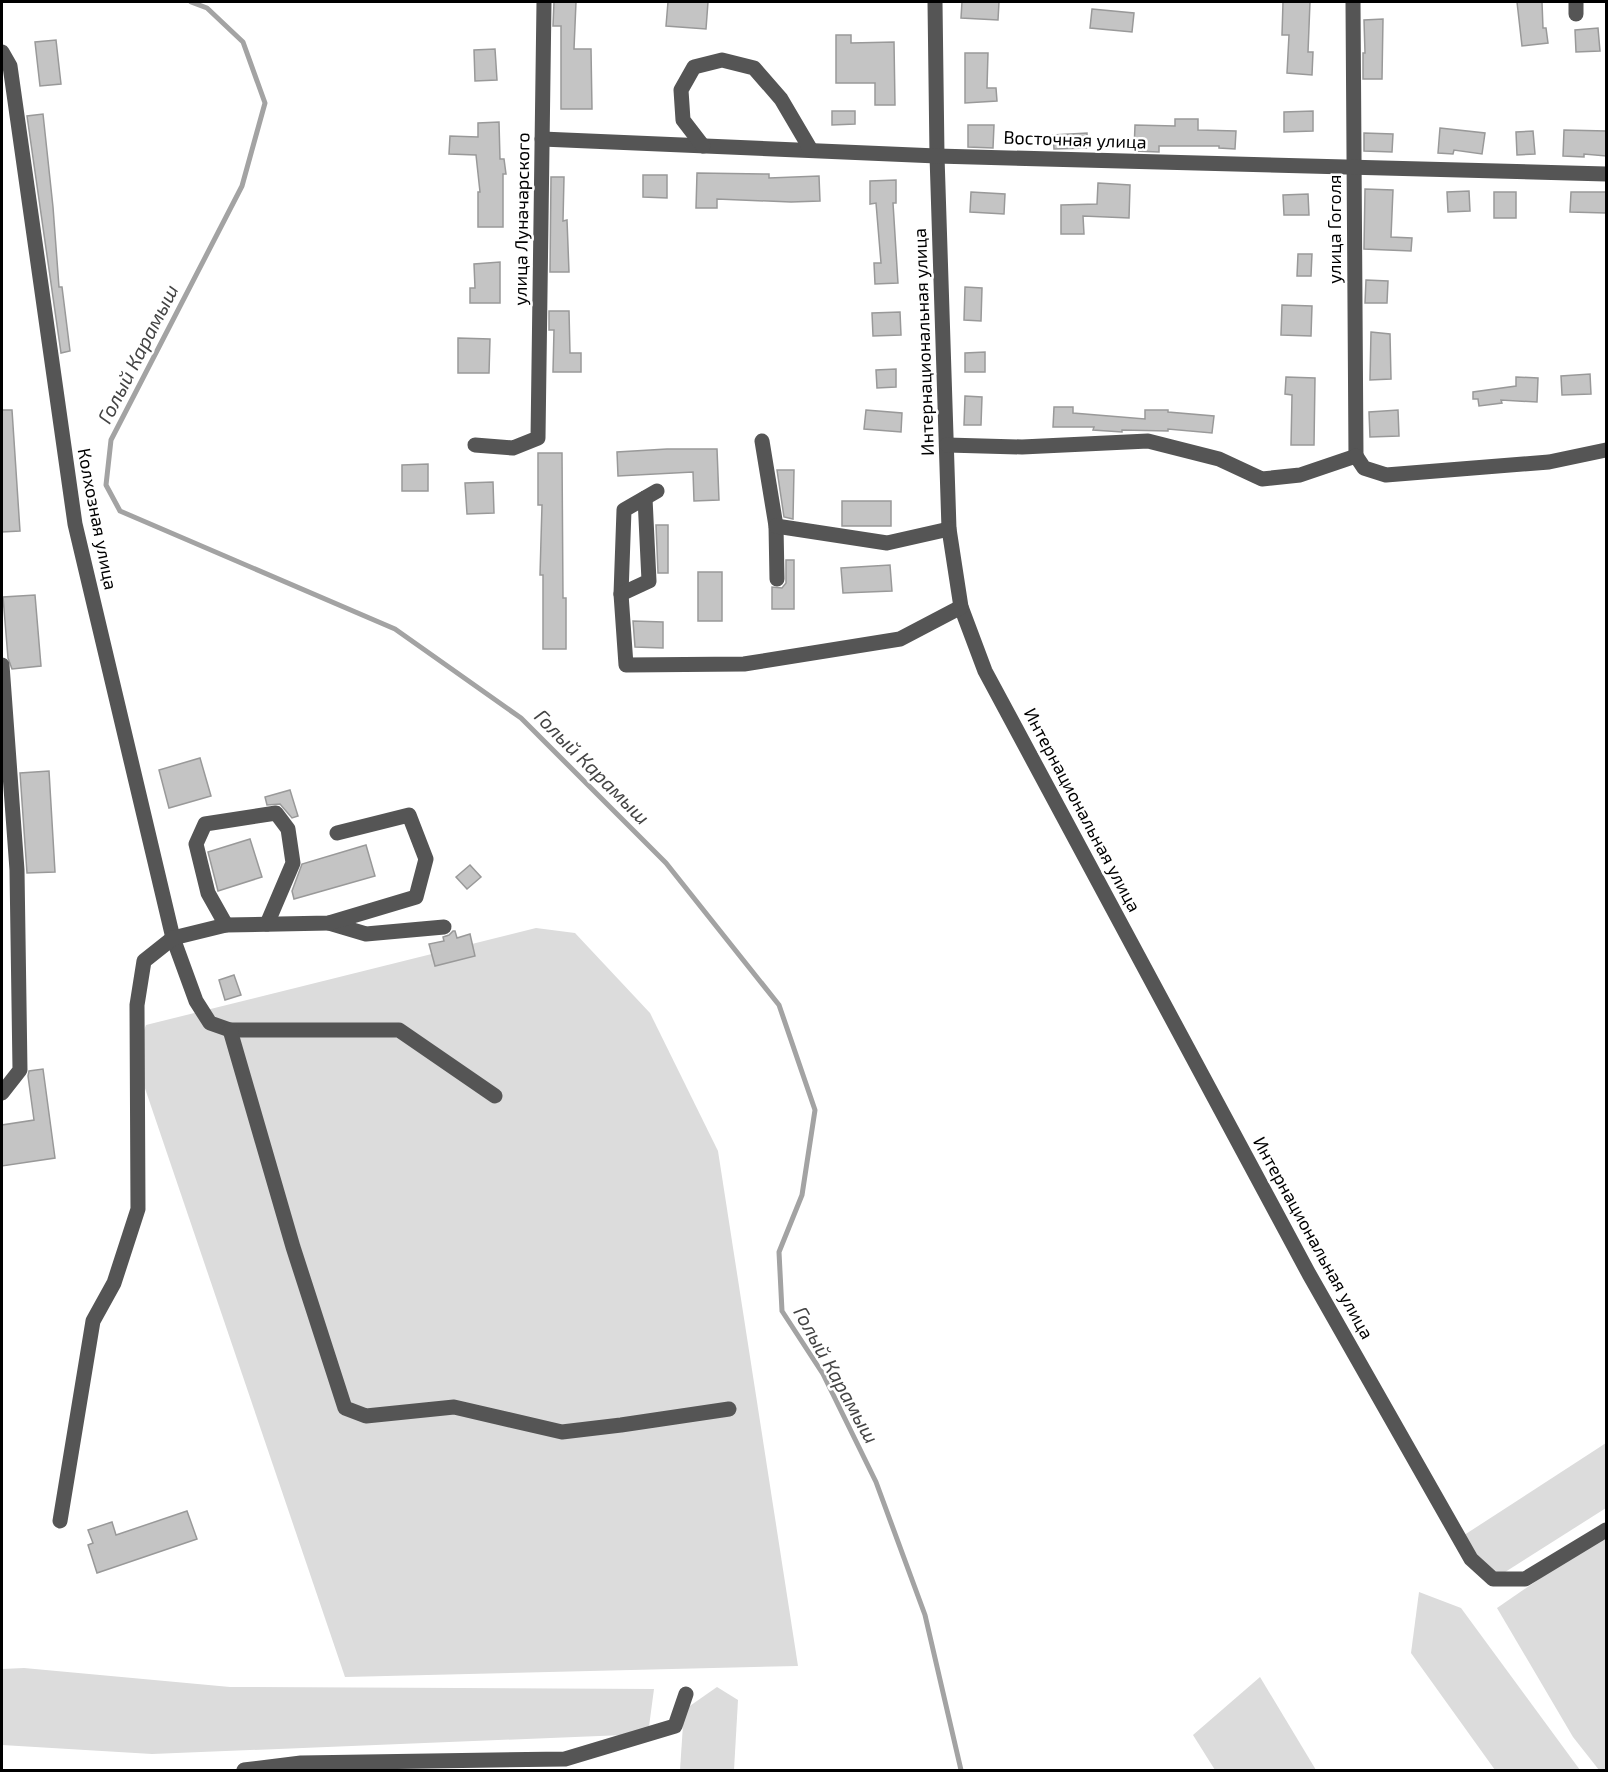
<svg xmlns="http://www.w3.org/2000/svg" width="1608" height="1772" font-family="'Exo 2',sans-serif">
<style>
.green{fill:#dcdcdc}
.lines{fill:none;stroke-linecap:round;stroke-linejoin:round}
.stream{stroke:#a3a3a3;stroke-width:5}
.building{fill:#c4c4c4;stroke:#999;stroke-width:1.5}
.minor{stroke:#555;stroke-width:15}
.labels{text-anchor:middle;stroke-width:5;stroke-linejoin:round;paint-order:stroke}
.street-label{font-size:18px;fill:#000;stroke:#fff}
.water-label{font-size:20px;font-style:italic;fill:#444;stroke:#fff}
</style>
<rect width="100%" height="100%" fill="#fff"/>
<!-- green -->
<g class="green">
<path d="M536 928 575 933 650 1013 718 1151 798 1666 345 1677 134 1056 146 1025Z"/>
<path d="M1606 1443V1508L1491 1581 1455 1541Z"/>
<path d="M1606 1533V1770H1599L1573 1737 1497 1608Z"/>
<path d="M1419 1592 1461 1608 1580 1770H1495L1411 1653Z"/>
<path d="M24 1668 230 1687 654 1689 648 1734 152 1754 2 1745V1669Z"/>
<path d="M1260 1677 1316 1770H1215L1193 1735Z"/>
<path d="M717 1687 738 1700 734 1770H680L684 1710Z"/>
</g>
<g class="lines">
<!-- stream -->
<path class="stream" d="M191 2 207 8 243 42 265 103 242 186 111 440 106 485 120 511 395 629 521 718 666 863 779 1005 815 1110 802 1195 779 1252 782 1311 823 1374 876 1482 925 1615 961 1770"/>
</g>
<!-- building -->
<g class="building">
<path d="M554 2H576L574 49H591L592 109H561V26H553Z"/>
<path d="M668 2H708L706 29 666 26Z"/>
<path d="M962 2H999L998 20 961 18Z"/>
<path d="M1283 2H1310L1308 52H1313L1312 75 1287 73 1289 35H1282Z"/>
<path d="M1517 2H1542L1543 28H1546L1548 43 1522 46Z"/>
<path d="M1092 9 1134 13 1132 32 1090 28Z"/>
<path d="M1383 19 1382 79H1363V53H1365L1364 20Z"/>
<path d="M1598 28 1600 51 1576 52 1575 30Z"/>
<path d="M836 35H851V43L894 42 895 105H875V83H836Z"/>
<path d="M56 40 61 84 40 86 35 42Z"/>
<path d="M495 49 497 80 475 81 474 50Z"/>
<path d="M965 53H988L987 88H996L997 101 965 103Z"/>
<path d="M832 111H855V124L832 125Z"/>
<path d="M1313 111V131L1284 132V112Z"/>
<path d="M43 114 53 207 59 287H62L70 351 61 353 27 116Z"/>
<path d="M1175 119H1198V130L1236 131 1235 149 1219 148V146H1159V152L1134 151 1135 125 1175 126Z"/>
<path d="M499 122 500 159H504L506 174H503V227H478V192H480L476 155 449 154 450 136 478 137V123Z"/>
<path d="M968 125H994L993 148 968 147Z"/>
<path d="M1440 128 1485 133 1482 154 1454 150 1453 154 1438 153Z"/>
<path d="M1564 130 1606 131V156L1584 154V157L1563 156Z"/>
<path d="M1533 131 1535 154 1517 155 1516 132Z"/>
<path d="M1087 133V148L1054 149 1053 135Z"/>
<path d="M1364 133 1393 134 1392 152 1364 151Z"/>
<path d="M697 173 769 174V178L819 176 820 201 791 202 717 199V208H696Z"/>
<path d="M643 175H667V198L643 197Z"/>
<path d="M551 177H564L563 221 567 220 569 272H550Z"/>
<path d="M896 180V203H893L898 283 875 284 874 263H881L876 203 870 204V181Z"/>
<path d="M1098 183 1130 185 1129 218 1083 216 1084 234H1061V205L1097 204Z"/>
<path d="M1365 189 1393 190 1391 237 1412 238 1411 251 1364 249Z"/>
<path d="M1469 191 1470 211 1448 212 1447 192Z"/>
<path d="M971 192 1005 194 1004 214 970 212Z"/>
<rect x="1494" y="192" width="22" height="26"/>
<path d="M1571 192H1606V213L1570 212Z"/>
<path d="M1308 194 1309 215H1284L1283 195Z"/>
<path d="M1298 254H1312L1311 276H1297Z"/>
<path d="M500 262V303H470V288H475L474 264Z"/>
<path d="M1366 280 1388 281 1387 303H1365Z"/>
<path d="M965 287 982 288 981 321 964 320Z"/>
<path d="M1282 305 1312 306 1311 336 1281 335Z"/>
<path d="M549 311H569L570 353H581V372H553L554 330H549Z"/>
<path d="M900 312 901 335 873 336 872 313Z"/>
<path d="M1371 332 1390 334 1391 379 1370 380Z"/>
<path d="M458 338 490 339 489 373H458Z"/>
<path d="M985 352V372H965V353Z"/>
<path d="M896 369V387L877 388 876 370Z"/>
<path d="M1590 374 1591 394 1562 395 1561 376Z"/>
<path d="M1286 377 1315 378 1314 445H1291L1292 395 1285 394Z"/>
<path d="M1516 377 1538 378 1537 402 1501 400 1502 403 1479 406 1478 399H1473V392L1516 386Z"/>
<path d="M965 396 982 397 981 425H964Z"/>
<path d="M1054 407H1073V413L1145 419V410H1168V412L1214 416 1212 433 1168 429V431L1122 430V432L1093 430 1094 427H1053Z"/>
<path d="M2 410H12L20 531 2 532Z"/>
<path d="M866 410 902 413 901 432 864 429Z"/>
<path d="M1398 410 1399 436 1370 437 1369 412Z"/>
<path d="M667 449H717L719 500 694 501 693 472 618 476 617 452Z"/>
<path d="M538 453H562L563 598H566V649H543V575H540L542 505H538Z"/>
<path d="M428 464V491H402V465Z"/>
<path d="M777 470H794L793 519 784 517Z"/>
<path d="M493 482 494 513 467 514 465 483Z"/>
<rect x="842" y="501" width="49" height="25"/>
<path d="M656 525H668V573H658Z"/>
<path d="M786 560H794V609H772V587L782 588 786 583Z"/>
<path d="M890 565 892 591 843 593 841 568Z"/>
<rect x="698" y="572" width="24" height="49"/>
<path d="M35 595 41 666 12 669 8 658 3 597Z"/>
<path d="M633 621 663 622V648L635 647Z"/>
<path d="M200 758 211 796 169 808 159 770Z"/>
<path d="M49 771 55 872 27 873 20 773Z"/>
<path d="M290 790 298 816 292 818 280 804 267 805 265 797Z"/>
<path d="M250 839 262 877 218 891 208 852Z"/>
<path d="M366 845 375 876 294 899 292 891 302 864Z"/>
<path d="M470 865 481 877 467 889 456 877Z"/>
<path d="M453 931H455L457 938 470 934 475 956 435 966 429 944 444 941 443 937 449 935Z"/>
<path d="M234 975 241 995 225 1000 219 980Z"/>
<path d="M43 1069 55 1158 2 1166V1125L34 1120 28 1076 29 1071Z"/>
<path d="M187 1511 197 1539 97 1573 88 1545 93 1543 88 1530 112 1522 116 1535Z"/>
</g>
<g class="lines">
<!-- minor -->
<g class="minor">
<path d="M935 2 937 156 949 529 961 607 985 671 1309 1274 1471 1559 1493 1579H1525L1606 1530"/>
<path d="M1353 2 1356 456"/>
<path d="M1576 2V14"/>
<path d="M2 52 10 66 75 524 173 938 196 1001 210 1023 230 1030H399L495 1096"/>
<path d="M542 139 937 156 1606 174"/>
<path d="M703 146 683 120 681 90 694 67 722 60 754 68 781 99 811 150"/>
<path d="M762 441 776 526 777 579"/>
<path d="M475 445 513 448 538 438 544 2"/>
<path d="M947 445 1022 447 1148 441 1219 459 1262 479 1300 475 1356 456"/>
<path d="M1356 456 1364 468 1386 475 1549 462 1606 450"/>
<path d="M657 491 624 510 621 594 626 665 744 664 900 639 961 607"/>
<path d="M776 526 887 543 949 529"/>
<path d="M621 594 649 581 645 498"/>
<path d="M2 665 17 870 20 1070 2 1093"/>
<path d="M329 923 366 934 444 927"/>
<path d="M226 925 208 893 196 844 205 824 276 813 288 829 293 863 267 924"/>
<path d="M230 1030 293 1247 345 1408 366 1416 454 1407 562 1432 621 1425 729 1409"/>
<path d="M60 1521 93 1321 114 1283 138 1209 137 1005 144 961 173 938 226 925 329 923 416 897 426 859 409 815 337 833"/>
<path d="M244 1770 301 1763 565 1759 675 1726 686 1694"/>
</g>
</g>
<g class="labels">
<!-- street labels -->
<g class="street-label">
<text transform="translate(1075 140) rotate(2)" y="6">Восточная улица</text>
<text transform="translate(522 219) rotate(-89)" y="6">улица Луначарского</text>
<text transform="translate(1335 229) rotate(-90)" y="6">улица Гоголя</text>
<text transform="translate(924 342) rotate(-92)" y="6">Интернациональная улица</text>
<text transform="translate(97 519) rotate(79)" y="6">Колхозная улица</text>
<text transform="translate(1082 810) rotate(62)" y="6">Интернациональная улица</text>
<text transform="translate(1313 1238) rotate(61)" y="6">Интернациональная улица</text>
</g>
<!-- water labels -->
<g class="water-label">
<text transform="translate(138 354) rotate(-63)" y="7">Голый Карамыш</text>
<text transform="translate(592 767) rotate(45)" y="7">Голый Карамыш</text>
<text transform="translate(836 1375) rotate(61)" y="7">Голый Карамыш</text>
</g>
</g>
<!-- border -->
<rect width="1608" height="1772" fill="none" stroke="#000000" stroke-width="6"/>
</svg>
